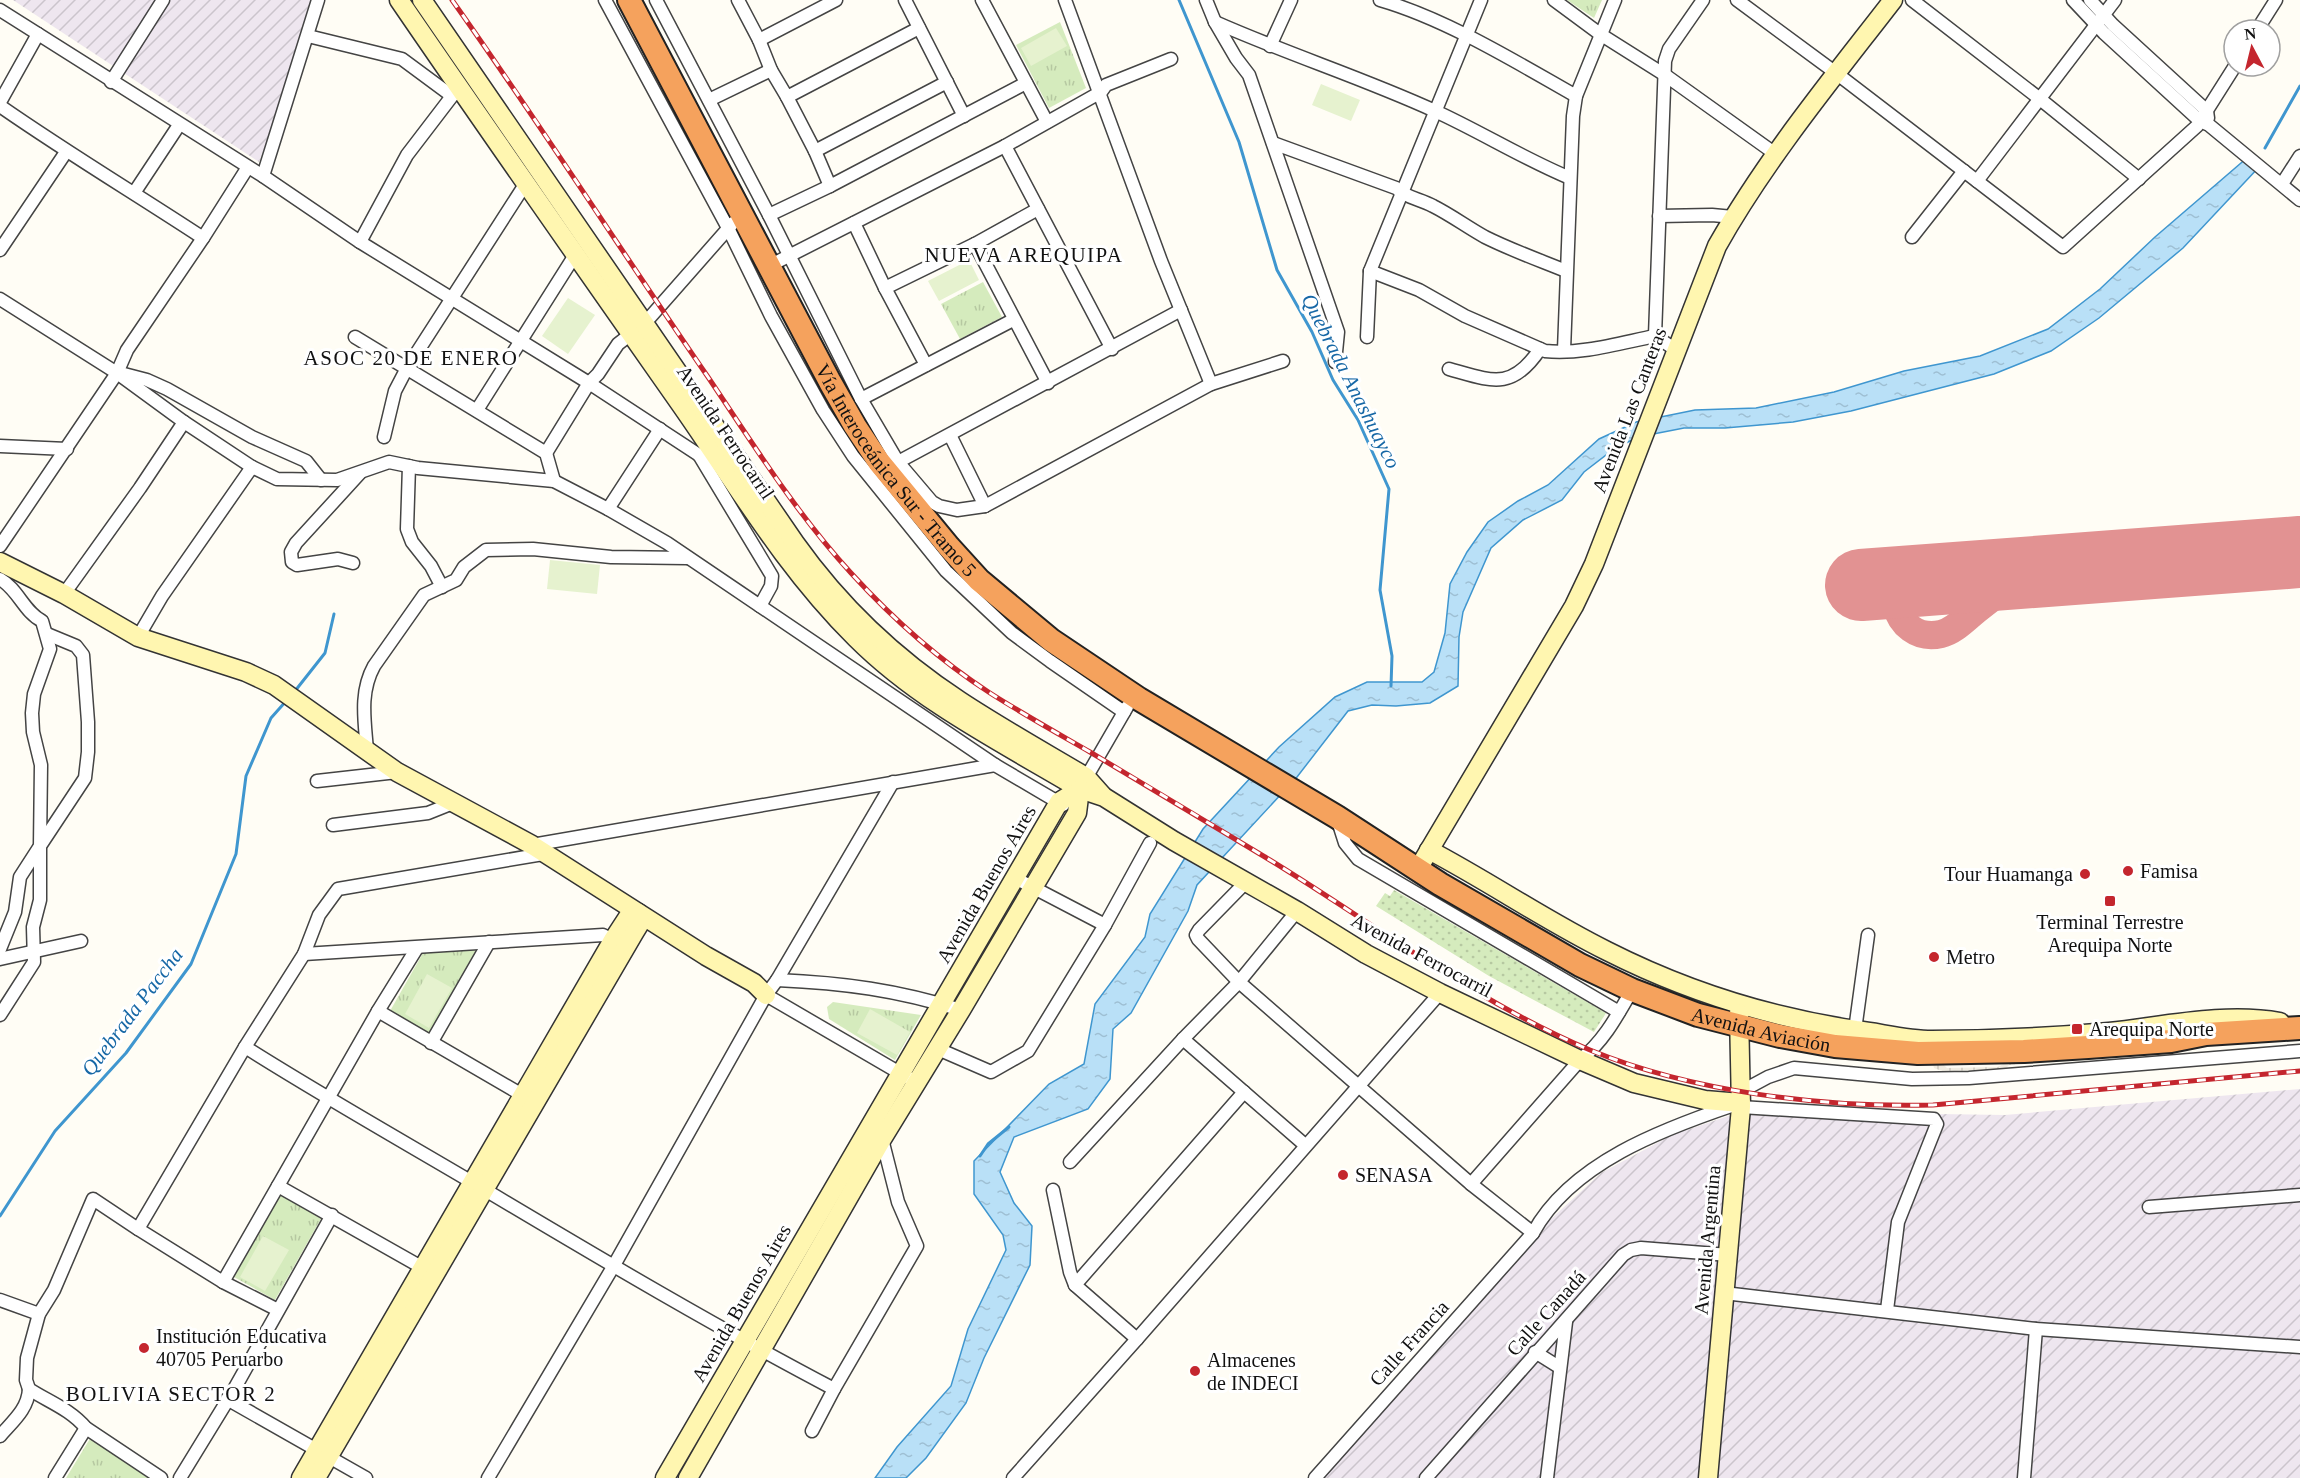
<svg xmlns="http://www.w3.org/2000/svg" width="2300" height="1478" font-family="'Times New Roman',serif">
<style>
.industrial{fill:url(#industrial-furrows)}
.grass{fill:url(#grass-dots)}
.park{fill:url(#park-tufts)}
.pitch{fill:#e6f2cf}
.plaza{fill:url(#plaza-grid)}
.water{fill:url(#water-ripples);stroke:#3f96cf;stroke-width:1.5}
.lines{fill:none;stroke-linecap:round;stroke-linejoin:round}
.stream{stroke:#3f96cf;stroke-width:3}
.taxiway{stroke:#e29292;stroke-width:28}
.runway{stroke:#e29292;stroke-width:72}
.street-casing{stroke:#444;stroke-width:15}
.secondary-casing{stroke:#333;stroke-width:21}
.highway-casing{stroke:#222;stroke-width:26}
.street{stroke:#fff;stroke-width:12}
.secondary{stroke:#fff6b0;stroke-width:18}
.highway{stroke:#f5a25d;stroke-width:22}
.rail-casing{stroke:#c4262e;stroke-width:5}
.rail{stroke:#fff;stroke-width:3;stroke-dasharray:9;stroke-linecap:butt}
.poi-dot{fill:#c4262e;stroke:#fff;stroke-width:2}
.labels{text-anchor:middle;stroke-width:6;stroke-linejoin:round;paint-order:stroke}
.street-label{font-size:20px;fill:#111;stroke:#fff}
.poi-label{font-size:20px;fill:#111;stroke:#fff;text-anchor:start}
.neighbourhood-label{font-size:21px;letter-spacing:1.5px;fill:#111;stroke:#fff}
.water-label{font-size:21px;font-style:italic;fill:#1768a6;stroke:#fff}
</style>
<defs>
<pattern id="industrial-furrows" width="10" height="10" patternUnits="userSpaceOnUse" patternTransform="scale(1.5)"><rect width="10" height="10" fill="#eee6ef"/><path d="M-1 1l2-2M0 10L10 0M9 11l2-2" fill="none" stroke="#cbc4cc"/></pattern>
<pattern id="grass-dots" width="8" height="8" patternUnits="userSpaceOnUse" patternTransform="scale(1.5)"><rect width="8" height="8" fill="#d5ebbd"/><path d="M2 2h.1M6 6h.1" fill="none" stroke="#b6c8a1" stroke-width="1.8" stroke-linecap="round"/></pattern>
<pattern id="park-tufts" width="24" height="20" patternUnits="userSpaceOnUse" patternTransform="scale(1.5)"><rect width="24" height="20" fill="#d5ebbd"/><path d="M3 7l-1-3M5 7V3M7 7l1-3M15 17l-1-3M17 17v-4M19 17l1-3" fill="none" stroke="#b6c8a1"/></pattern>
<pattern id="plaza-grid" width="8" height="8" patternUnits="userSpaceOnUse" patternTransform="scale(1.5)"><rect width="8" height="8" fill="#f1ede2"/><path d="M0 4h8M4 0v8" fill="none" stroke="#cecac1"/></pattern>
<pattern id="water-ripples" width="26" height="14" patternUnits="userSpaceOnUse" patternTransform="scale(1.5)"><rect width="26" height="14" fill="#b9e0f7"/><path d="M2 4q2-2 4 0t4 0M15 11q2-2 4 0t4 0" fill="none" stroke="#9ebfd3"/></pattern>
</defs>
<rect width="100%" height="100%" fill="#fffdf5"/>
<!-- industrial -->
<g class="industrial">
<path d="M13 0H322L259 162Z"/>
<path d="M2300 1089V1478H1322L1538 1231 1601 1173 1672 1135 1752 1108 1804 1112 2005 1115Z"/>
</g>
<!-- grass -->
<path class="grass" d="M1394 890 1606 1013 1594 1032 1489 976 1376 906 1385 893 1390 896Z"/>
<!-- park -->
<g class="park">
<path d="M1567 0H1602L1594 18Z"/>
<path d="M1060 22 1086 88 1049 108 1016 45Z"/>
<path d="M983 282 1002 317 960 339 941 304Z"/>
<path d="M476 950 429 1033 390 1011 423 953Z"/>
<path d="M833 1002 921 1015 895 1060 829 1019 827 1007Z"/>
<path d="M281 1195 322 1217 275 1300 234 1277Z"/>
<path d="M91 1437 150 1478H66Z"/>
</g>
<!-- pitch -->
<g class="pitch">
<path d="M1056 28 1067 46 1031 66 1021 48Z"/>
<path d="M1321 84 1360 100 1351 121 1312 105Z"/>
<path d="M969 260 979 280 939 301 928 281Z"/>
<path d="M568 298 595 315 568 354 542 336Z"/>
<path d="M550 560 600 565 597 594 547 589Z"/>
<path d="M427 974 452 988 429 1028 405 1014Z"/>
<path d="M870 1009 910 1032 897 1055 857 1033Z"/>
<path d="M263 1236 289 1250 265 1291 240 1277Z"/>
</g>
<!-- plaza -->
<path class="plaza" d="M1932 1061H1940L1947 1068 1998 1067 2007 1062H2015V1065H2009L2006 1068 1998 1070 1942 1071 1934 1068Z"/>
<!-- water -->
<path class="water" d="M2248 157 2259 167 2183 248 2099 318 2051 351 1994 374 1851 411 1793 422 1725 428H1684L1638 437 1614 449 1584 472 1562 500 1523 520 1491 548 1463 612 1459 637 1458 686 1430 703 1396 706 1372 705 1348 711 1297 777 1197 885 1188 911 1131 1013 1113 1029 1110 1079 1088 1109 1014 1137 1000 1172 1014 1203 1032 1226 1030 1265 984 1358 966 1403 926 1458 906 1478H875L897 1447 951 1386 968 1329 1006 1250 1003 1235 974 1194V1161L1049 1084 1084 1064 1095 1004 1145 937 1150 914 1203 829 1279 747 1335 697 1367 682H1422L1434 672 1445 633 1450 584 1467 552 1488 522 1518 501 1548 485 1599 439 1636 422 1695 410 1756 408 1834 392 1904 371 1980 356 2048 329 2100 289 2155 237Z"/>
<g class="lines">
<!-- stream -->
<g class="stream">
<path d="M1179 0 1239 142 1277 270 1312 332 1333 380 1358 420 1389 489 1380 590 1392 656 1391 686"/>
<path d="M2265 148 2300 86"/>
<path d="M295 691 325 653 334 614"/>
<path d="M980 1156 988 1144 1009 1127"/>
<path d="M0 1216 55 1131 126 1053 191 964 236 854 246 776 271 718 287 700"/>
</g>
<!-- taxiway -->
<path class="taxiway" d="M1987 574C1977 573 1966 572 1956 569 1945 567 1937 561 1925 563 1876 570 1892 645 1941 634 1954 631 1965 619 1975 611 1994 596 2014 580 2036 570"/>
<!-- runway -->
<path class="runway" d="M1861 585 2300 552"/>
<defs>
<g id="street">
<path d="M605 0 728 228 771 316 823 410 853 456 946 571 1012 633 1050 661 1124 712"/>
<path d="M656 0 769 215 861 399 898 462 932 502 939 506 957 510 985 506 1211 384 1283 361"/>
<path d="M738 0 759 40 771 70 787 97 815 151 830 186"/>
<path d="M905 0 964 116"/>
<path d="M982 0 1047 122"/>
<path d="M1065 0 1161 261 1211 384"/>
<path d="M1206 0 1215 22 1236 58 1249 75 1338 332 1335 362"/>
<path d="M1380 0C1446 19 1516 62 1576 96"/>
<path d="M1554 0 1600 34 1665 75 1777 155"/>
<path d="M1737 0 1836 73 2063 247 2197 126 2235 66"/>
<path d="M1912 0 2040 99 2139 179"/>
<path d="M2073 0 2104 33 2200 121 2209 125 2300 200"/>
<path d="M2090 0 2113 25 2207 111 2208 118"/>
<path d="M0 10 263 176 360 242 589 383 699 455H720"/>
<path d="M1215 22C1287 54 1363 78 1435 111 1481 132 1524 159 1570 178"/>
<path d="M2257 30 2276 0"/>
<path d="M308 36 402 59 452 96"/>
<path d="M759 40 836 0"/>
<path d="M1270 46 1291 0"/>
<path d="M111 82 163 0"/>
<path d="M787 97 919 28"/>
<path d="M709 100 771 70"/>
<path d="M0 102 38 34"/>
<path d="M0 106C66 152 136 194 203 238"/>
<path d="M1273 143 1396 188C1406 198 1421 199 1433 206 1451 215 1467 227 1485 237 1511 250 1539 260 1566 271"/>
<path d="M1005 146 1112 349"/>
<path d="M815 151 947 82"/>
<path d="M263 176 318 0"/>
<path d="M1977 181 2115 0"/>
<path d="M2282 184 2300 156"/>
<path d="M134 193 179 125"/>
<path d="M769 215 830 186 1026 83"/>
<path d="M1659 216 1712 215 1733 217"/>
<path d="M854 223 885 288 926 365"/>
<path d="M1912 237 1964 171"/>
<path d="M360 242 407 155 459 87"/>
<path d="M975 244 1048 383"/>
<path d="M0 250 66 152"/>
<path d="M769 266 1005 146 1101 92 1106 85 1171 59"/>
<path d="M1370 271 1419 290 1465 316 1545 351C1580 355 1620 343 1655 336L1676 350"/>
<path d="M885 288 975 244 1038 209"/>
<path d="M0 299 117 373 184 422 252 467 277 479 337 480 389 462 418 468 554 481 608 509 667 543 995 765 1063 805"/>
<path d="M1655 336 1665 61 1669 49 1703 0"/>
<path d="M355 337 546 453 554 481"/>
<path d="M1367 337 1370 271 1481 0"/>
<path d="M1564 350 1573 116 1576 96 1615 0"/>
<path d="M1449 369C1492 381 1512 391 1540 349"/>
<path d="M124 374 147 380 167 389 252 437 306 461 321 480"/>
<path d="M861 399 1013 320"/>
<path d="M477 410 575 255"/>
<path d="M950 435 985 506"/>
<path d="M384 437 395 391 407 368 526 183"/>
<path d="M0 446 67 449"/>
<path d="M546 453 589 383 598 374 618 344 645 323 733 223"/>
<path d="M699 455 772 576 771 586 760 606"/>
<path d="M898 462 1181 310"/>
<path d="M409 466 407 529 412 542 431 566 442 587"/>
<path d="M608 509 660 429"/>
<path d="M0 546 117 373 127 350 203 238 248 167"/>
<path d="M353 563 338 559 297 565 292 562 291 552 296 543 360 473"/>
<path d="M0 579C18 589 24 612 42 621L50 649 34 694 32 713 33 732 41 765 40 846 20 877 15 912 0 949"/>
<path d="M64 594 140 488 184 422"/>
<path d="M138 637 162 596 252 467"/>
<path d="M367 751C365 722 359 693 374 666L424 595 456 580 464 567 486 550 533 549 611 557 687 558"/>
<path d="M317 781 397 772"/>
<path d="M1083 783 1127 707"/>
<path d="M1337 818 1345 843 1358 859 1619 1012"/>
<path d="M333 825 428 813 453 803"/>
<path d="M532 845 995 765"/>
<path d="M1015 878 1105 925"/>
<path d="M1246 882 1199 930 1196 935 1198 939 1239 982 1471 1184 1533 1233C1571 1163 1663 1129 1734 1105"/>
<path d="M304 954 603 935 618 943"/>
<path d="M0 959 81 941"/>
<path d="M777 980C844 983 897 990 961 1010"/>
<path d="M766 995 917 1083"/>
<path d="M378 1011 524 1096"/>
<path d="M0 1015 34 962 33 927 40 900V846L85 778 88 752V722L83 655 76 646 47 634"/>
<path d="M1855 1030 1868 935"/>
<path d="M1183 1039 1305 1145"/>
<path d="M431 1043 489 942"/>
<path d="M245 1047C324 1097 406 1143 487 1191 601 1259 716 1327 834 1389"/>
<path d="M938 1049 991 1072 1028 1051 1105 925 1150 843"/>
<path d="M1742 1091 1768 1077 1794 1068 1912 1079 1969 1078 2300 1051"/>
<path d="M1741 1107 1934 1119 1937 1124 1898 1222 1887 1310"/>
<path d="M1070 1162 1183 1039 1239 982 1297 911"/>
<path d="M1471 1184 1580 1060C1604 1041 1617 1016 1632 990"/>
<path d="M278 1186 423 1268"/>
<path d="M1053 1190 1070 1272 1075 1285 1137 1339"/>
<path d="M2149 1207 2300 1195"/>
<path d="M138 1229 223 1282 278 1310"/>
<path d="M223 1282 378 1011 417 948"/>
<path d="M1075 1285 1244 1092"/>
<path d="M1724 1293 2036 1329 2300 1347"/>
<path d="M0 1300 39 1314"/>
<path d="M1535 1352 1559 1367"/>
<path d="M227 1399 366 1478"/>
<path d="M812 1431 834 1389 917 1246 898 1202 882 1139"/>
<path d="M0 1436C13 1421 28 1409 29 1389"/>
<path d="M55 1478 86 1428"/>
<path d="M161 1478 86 1428C70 1409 49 1402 29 1389L26 1380 27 1358 39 1314 54 1290 93 1199 138 1229 245 1047 304 954 319 915 338 889 543 854"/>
<path d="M180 1478 232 1393 332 1215"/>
<path d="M488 1478 613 1267 766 995 777 980 893 782"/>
<path d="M1013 1478 1137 1339 1440 993"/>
<path d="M1315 1478 1533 1233"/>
<path d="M1426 1478 1623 1255 1631 1250 1641 1248 1729 1255"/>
<path d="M1547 1478 1566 1322"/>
<path d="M2024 1478 2036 1329"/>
</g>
<g id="secondary">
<path d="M399 0C492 136 587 271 681 405 737 485 786 569 856 638 920 702 1003 743 1080 789L1104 797 1174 841 1297 911 1366 954 1440 993 1580 1060 1634 1083 1705 1100 1741 1103"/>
<path d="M422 0 795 543C839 605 896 659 960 701 1001 728 1044 752 1086 777L1102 795"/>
<path d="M0 562 64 594 138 637 246 672 274 685 397 772 532 845 706 956 754 983 766 995"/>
<path d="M1429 850C1490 882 1546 921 1607 951 1686 991 1768 1017 1856 1030 1881 1033 1907 1040 1932 1040 1989 1040 2052 1037 2109 1032 2164 1026 2225 1012 2280 1022"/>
<path d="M1418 869 1574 606 1594 564 1717 246C1766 159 1832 79 1893 0"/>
<path d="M301 1478 613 940 628 917 638 913"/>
<path d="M316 1478 634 933 640 923 638 913"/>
<path d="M665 1478 1059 802 1080 789"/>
<path d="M688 1478 882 1139 961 1010 1077 813 1080 789"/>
<path d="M1708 1478 1741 1107 1739 1013"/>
</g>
<g id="highway">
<path id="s1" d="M629 0 830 382 855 426 879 462 949 547 979 580 1051 640 1139 699 1337 817 1440 884 1580 965 1632 990 1698 1015 1780 1036 1835 1046 1918 1053 2024 1051 2088 1047 2171 1041 2206 1034 2300 1028"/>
</g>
</defs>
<!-- street casing -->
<use href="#street" class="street-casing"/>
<!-- secondary casing -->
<use href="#secondary" class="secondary-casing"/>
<!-- highway casing -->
<use href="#highway" class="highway-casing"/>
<!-- street -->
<use href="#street" class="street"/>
<!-- secondary -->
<use href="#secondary" class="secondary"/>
<!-- highway -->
<use href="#highway" class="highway"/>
<defs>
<path id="rail" d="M452 0C540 124 622 252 708 377 753 444 796 513 851 573 892 618 939 660 990 693 1023 714 1057 733 1090 752 1149 787 1207 822 1265 857 1372 922 1474 1001 1590 1050 1692 1092 1824 1108 1933 1105L2300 1071"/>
</defs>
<!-- rail casing -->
<use href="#rail" class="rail-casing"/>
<!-- rail -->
<use href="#rail" class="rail"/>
</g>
<!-- markers -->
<g class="poi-dot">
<circle cx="2128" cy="871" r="6"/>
<circle cx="2085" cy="874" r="6"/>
<rect x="2104" y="895" width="12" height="12" rx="3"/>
<circle cx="1934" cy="957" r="6"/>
<rect x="2071" y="1023" width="12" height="12" rx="3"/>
<circle cx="1343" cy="1175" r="6"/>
<circle cx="144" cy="1348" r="6"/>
<circle cx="1195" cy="1371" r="6"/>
</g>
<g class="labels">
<!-- street labels -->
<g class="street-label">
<text transform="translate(1629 410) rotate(-69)" y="7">Avenida Las Canteras</text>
<text transform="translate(726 432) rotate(56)" y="7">Avenida Ferrocarril</text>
<text dy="7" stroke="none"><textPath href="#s1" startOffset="542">Vía Interoceánica Sur - Tramo 5</textPath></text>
<text transform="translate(986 884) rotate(-60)" y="7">Avenida Buenos Aires</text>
<text transform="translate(1422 955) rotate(28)" y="7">Avenida Ferrocarril</text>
<text dy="7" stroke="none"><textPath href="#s1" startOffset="1588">Avenida Aviación</textPath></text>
<text transform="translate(1707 1240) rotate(-85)" y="7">Avenida Argentina</text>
<text transform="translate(741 1303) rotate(-60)" y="7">Avenida Buenos Aires</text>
<text transform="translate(1546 1313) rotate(-48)" y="7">Calle Canadá</text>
<text transform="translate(1409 1343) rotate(-48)" y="7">Calle Francia</text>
</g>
<!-- poi labels -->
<g class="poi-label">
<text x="2140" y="878">Famisa</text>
<text x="2073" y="881" text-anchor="end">Tour Huamanga</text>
<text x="2110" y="929" text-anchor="middle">Terminal Terrestre<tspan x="2110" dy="23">Arequipa Norte</tspan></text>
<text x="1946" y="964">Metro</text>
<text x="2089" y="1036">Arequipa Norte</text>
<text x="1355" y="1182">SENASA</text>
<text x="156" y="1343">Institución Educativa<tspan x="156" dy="23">40705 Peruarbo</tspan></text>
<text x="1207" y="1367">Almacenes<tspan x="1207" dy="23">de INDECI</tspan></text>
</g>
<!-- neighbourhood labels -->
<g class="neighbourhood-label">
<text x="1024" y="262">NUEVA AREQUIPA</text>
<text x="411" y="365">ASOC 20 DE ENERO</text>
<text x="171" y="1401">BOLIVIA SECTOR 2</text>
</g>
<!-- water labels -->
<g class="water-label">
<text transform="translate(1351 381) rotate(63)" y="7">Quebrada Anashuayco</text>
<text transform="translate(132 1012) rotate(-53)" y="7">Quebrada Paccha</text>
</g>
</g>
<!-- north arrow -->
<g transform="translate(2252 48) rotate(353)"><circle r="28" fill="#ffffff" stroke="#a0a0a0" stroke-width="1.5"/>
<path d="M0-4.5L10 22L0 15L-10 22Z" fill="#c4262e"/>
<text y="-9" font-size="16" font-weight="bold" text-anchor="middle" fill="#111111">N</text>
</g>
</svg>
